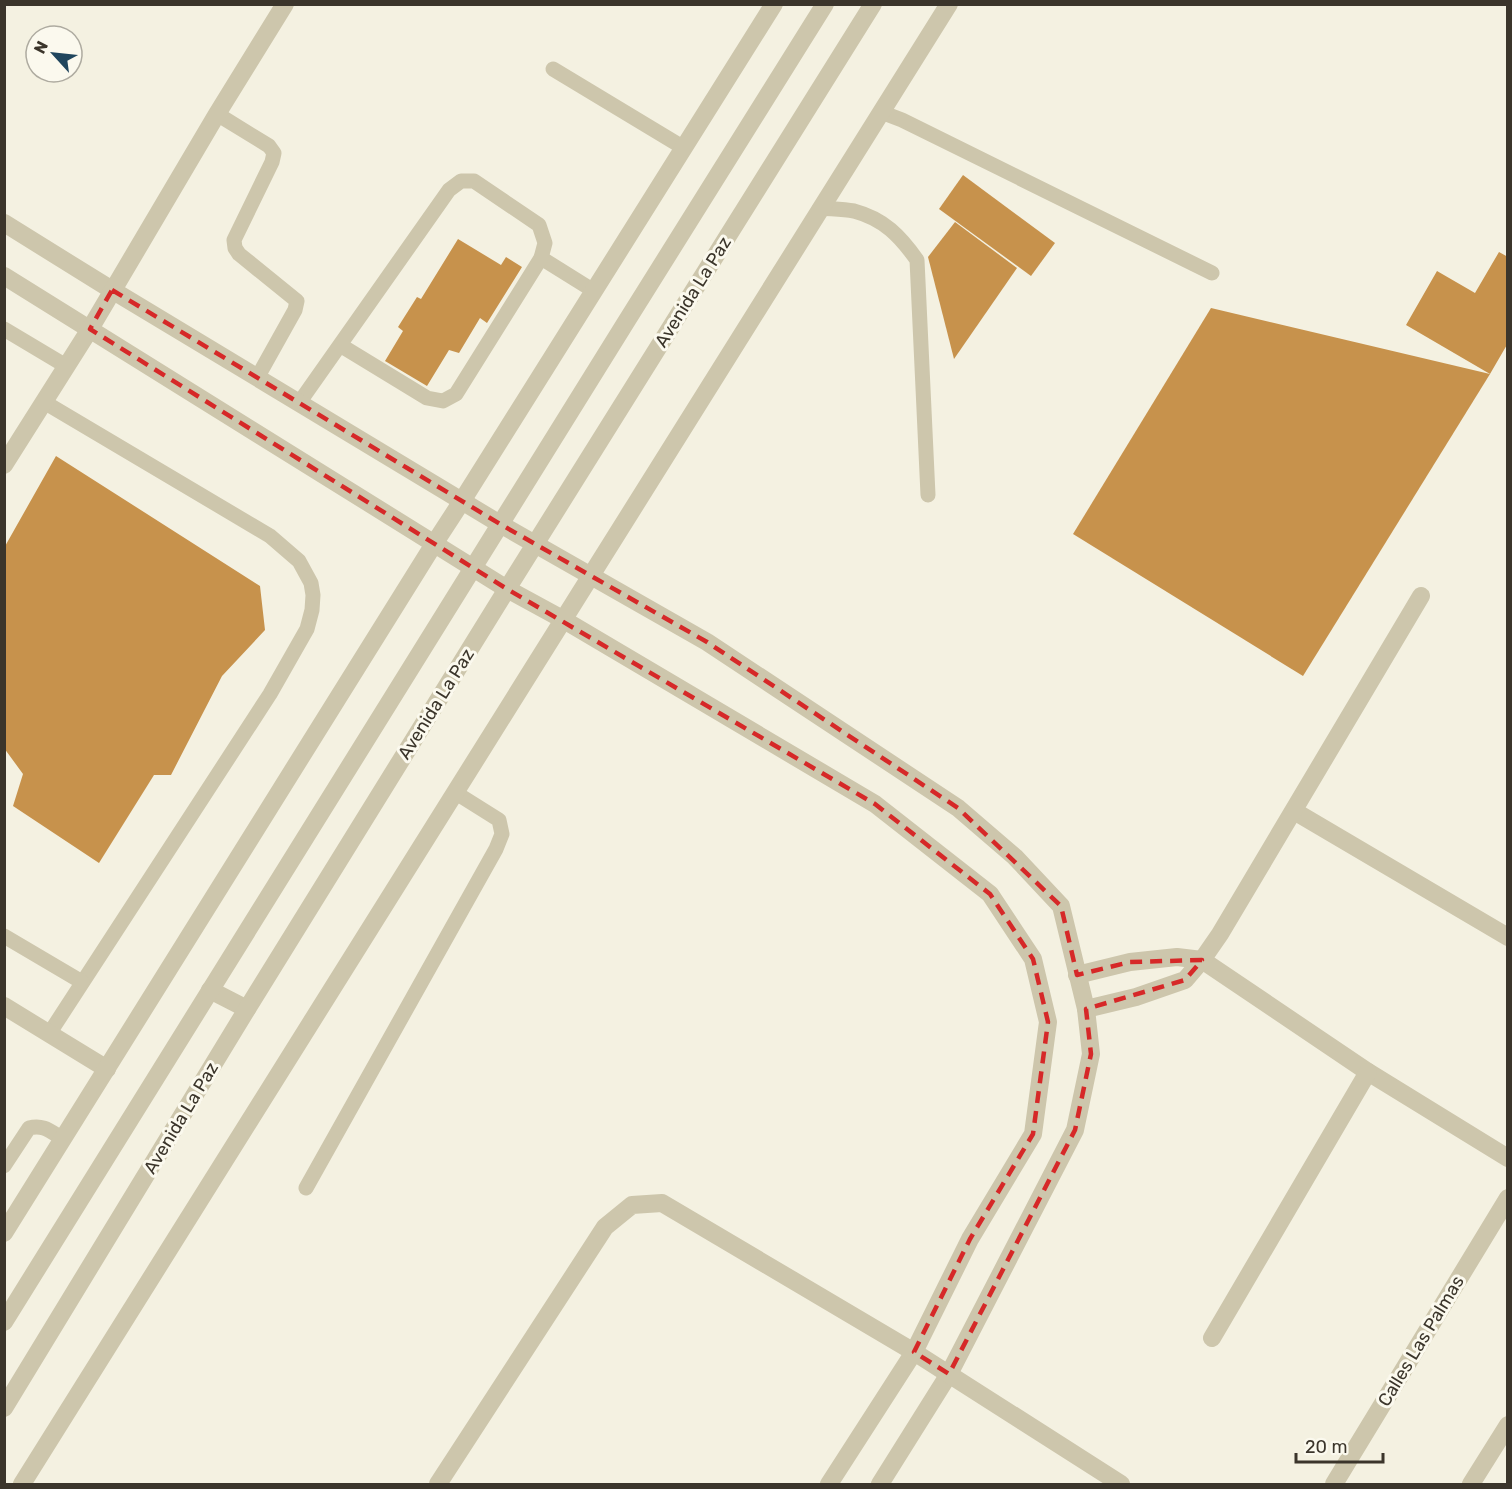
<svg xmlns="http://www.w3.org/2000/svg" width="1512" height="1489" font-family="Rubik,sans-serif">
<style>
.building{fill:#c7924c}
.lines{fill:none;stroke-linecap:round;stroke-linejoin:round}
.lane{stroke:#cdc6ac;stroke-width:15}
.street{stroke:#cdc6ac;stroke-width:18}
.marked{fill:none;stroke:#d62828;stroke-width:4.5;stroke-dasharray:12 8;stroke-linejoin:round}
.labels{text-anchor:middle;stroke-width:6;stroke-linejoin:round;paint-order:stroke}
.street-label{font-size:18px;fill:#3b352b;stroke:#fbf9ee}
</style>
<rect width="100%" height="100%" fill="#f4f1e1"/>
<!-- building -->
<g class="building">
<path d="M963 175 1055 243 1031 276 939 209Z"/>
<path d="M955 222 1017 268 954 359 928 257Z"/>
<path d="M458 239 501 265 506 257 522 267 487 323 480 318 459 353 449 350 427 386 385 361 403 331 398 327 417 297 421 299Z"/>
<path d="M1499 252 1508 257V343L1490 374 1406 325 1437 271 1475 293Z"/>
<path d="M1211 308 1490 374 1303 676 1073 534Z"/>
<path d="M56 456 260 586 265 630 222 676 171 775H154L99 863 13 806 23 774 4 748V548Z"/>
</g>
<g class="lines">
<!-- lane -->
<g class="lane">
<path d="M553 69 684 148"/>
<path d="M881 112 902 120 1212 273"/>
<path d="M217 114 269 146 274 153 272 162 234 240 235 248 239 254 297 301 295 310 257 378"/>
<path d="M820 208C831 209 843 209 854 211 884 219 900 236 917 260L928 495"/>
<path d="M541 258 594 291"/>
<path d="M4 329 66 366"/>
<path d="M44 402 270 536 299 561 311 583 313 595 312 610 307 629 270 694 49 1034"/>
<path d="M299 403 449 190 461 181H474L539 225 545 243 541 258 456 394 443 401 427 398 340 345"/>
<path d="M4 936 82 982"/>
<path d="M4 1166 29 1128C44 1124 51 1132 63 1139"/>
<path d="M306 1188 496 849 502 834 499 820 456 793"/>
</g>
<!-- street -->
<g class="street">
<path d="M4 223 112 290 500 524 707 642 958 808 1015 857 1061 906 1086 1009 1091 1054 1075 1130 949 1374 880 1484"/>
<path d="M4 276 507 589 564 620 875 804 990 894 1033 959 1048 1022 1033 1134 970 1239 914 1352 829 1484"/>
<path d="M4 465 90 329 217 114 285 4"/>
<path d="M1294 811 1508 937"/>
<path d="M1077 975 1130 962 1177 957 1202 960 1368 1072 1508 1158"/>
<path d="M210 990 247 1009"/>
<path d="M4 1006 107 1069"/>
<path d="M1086 1009 1136 997 1185 980 1202 960 1220 934 1421 596"/>
<path d="M4 1233 434 544 462 501 774 4"/>
<path d="M4 1322 626 322 825 4"/>
<path d="M1212 1338 1368 1072"/>
<path d="M4 1408 247 1009 507 589 873 4"/>
<path d="M22 1484 949 4"/>
<path d="M438 1484 605 1227 632 1205 662 1203 914 1352 1121 1484"/>
<path d="M1334 1484 1508 1198"/>
<path d="M1471 1484 1508 1425"/>
</g>
</g>
<!-- marked area -->
<path class="marked" d="M112 290 500 524 707 642 958 808 1061 906 1077 975 1130 962 1202 960 1185 980 1086 1009 1091 1054 1075 1130 949 1374 914 1352 970 1239 1033 1134 1048 1022 1033 959 990 894 875 804 507 589 90 329Z"/>
<g class="labels">
<!-- street labels -->
<g class="street-label">
<text transform="translate(693 292) rotate(-58)" y="6">Avenida La Paz</text>
<text transform="translate(436 704) rotate(-58)" y="6">Avenida La Paz</text>
<text transform="translate(181 1118) rotate(-59)" y="6">Avenida La Paz</text>
<text transform="translate(1421 1341) rotate(-59)" y="6">Calles Las Palmas</text>
</g>
</g>
<!-- border -->
<rect width="1512" height="1489" fill="none" stroke="#3b352b" stroke-width="12"/>
<!-- north arrow -->
<g transform="translate(54 54) rotate(297)"><circle r="28" fill="#fbf9ee" stroke="#aeaba0" stroke-width="1.5"/>
<path d="M0-4.5L10 22L0 15L-10 22Z" fill="#20455d"/>
<text y="-9" font-size="16" font-weight="bold" text-anchor="middle" fill="#3b352b">N</text>
</g>
<!-- scale -->
<path d="M1296 1453v9h87v-9" fill="none" stroke="#3b352b" stroke-width="3"/>
<text x="1305" y="1453" font-size="18" fill="#3b352b" stroke="#fbf9ee" stroke-width="4.5" paint-order="stroke">20 m</text>
</svg>
